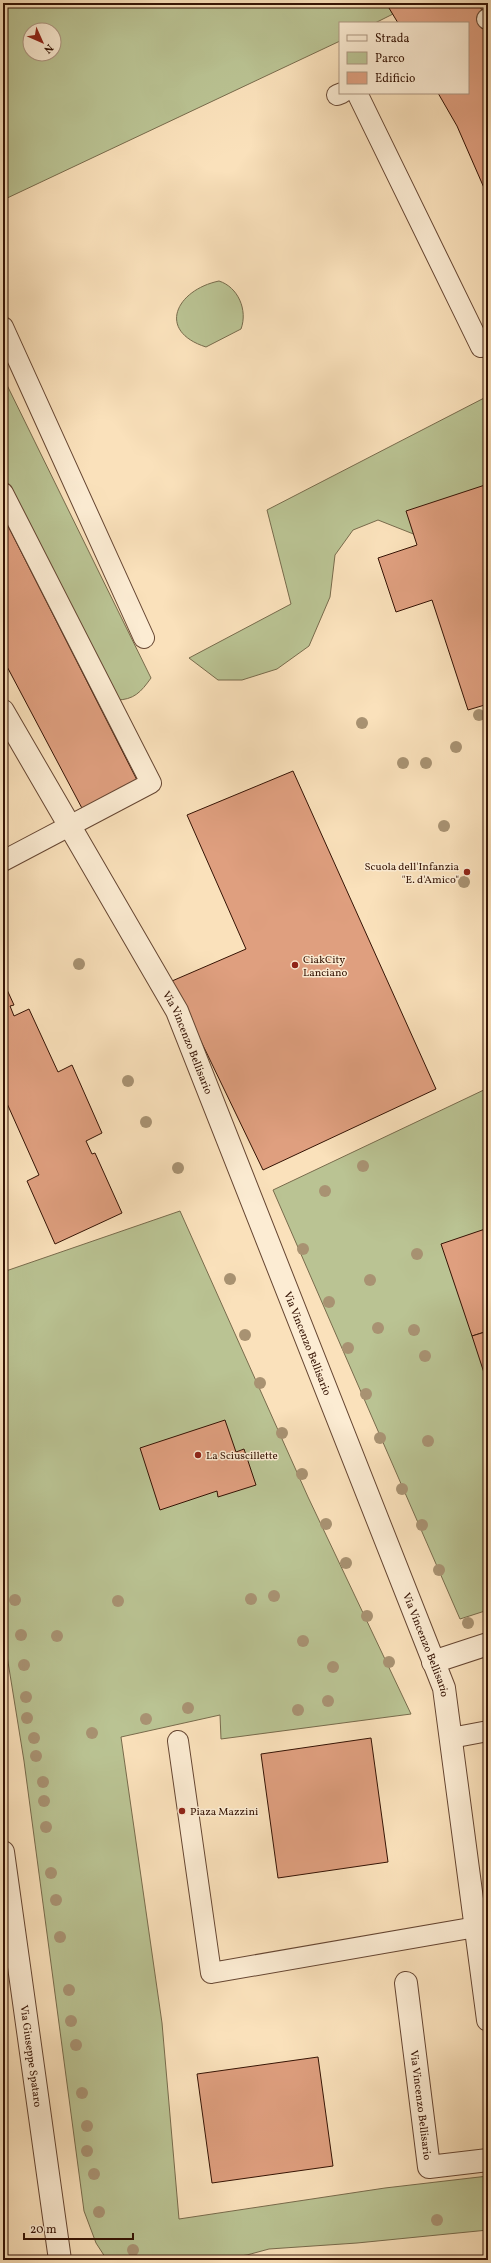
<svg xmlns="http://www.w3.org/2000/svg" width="491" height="2263" font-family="Vollkorn,serif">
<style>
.green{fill:#bac393;stroke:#786b4c;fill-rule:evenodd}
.building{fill:#df9f7f;stroke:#351304}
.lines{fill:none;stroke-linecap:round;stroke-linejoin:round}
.service-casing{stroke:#664632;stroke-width:22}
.minor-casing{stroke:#664632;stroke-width:24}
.service{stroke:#fcecd3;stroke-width:20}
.minor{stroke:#fcecd3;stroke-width:22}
.tree{fill:#a89272}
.poi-dot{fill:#8f2418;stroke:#fcecd3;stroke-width:1.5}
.labels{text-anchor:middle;stroke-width:3;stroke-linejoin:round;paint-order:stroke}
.poi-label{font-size:11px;fill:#351304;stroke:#fcecd3;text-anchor:start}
.street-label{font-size:11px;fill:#351304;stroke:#fcecd3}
</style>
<rect width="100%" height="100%" fill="#fae1bb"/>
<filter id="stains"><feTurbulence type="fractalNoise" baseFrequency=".005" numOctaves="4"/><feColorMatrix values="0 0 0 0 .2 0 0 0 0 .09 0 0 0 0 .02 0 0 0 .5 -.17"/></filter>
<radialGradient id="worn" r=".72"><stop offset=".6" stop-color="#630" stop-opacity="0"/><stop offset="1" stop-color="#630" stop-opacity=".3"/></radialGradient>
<!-- green -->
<g class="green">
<path d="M3 3H386L393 14 375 23H340V41L3 200ZM30 30H54V54H30Z"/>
<path d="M219 281C238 287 248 310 241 329L206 347C156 331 176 290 219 281Z"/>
<path d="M3 377 151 678C141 692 134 700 116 700L49 577 3 480Z"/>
<path d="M488 396V487L416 535 378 520 353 530 335 555 330 597 309 646 277 669 242 680H218L189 658 291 604 267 510Z"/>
<path d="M488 1088V1610L460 1619 273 1190Z"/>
<path d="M180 1211 308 1497 411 1714 221 1739 220 1715 121 1737 162 2023 179 2219 385 2188 488 2176V2230L357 2243 269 2249 247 2255 212 2260H107L96 2243 84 2211 24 1761 3 1631V1272Z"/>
</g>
<!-- building -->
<g class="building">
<path d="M386 3H478L488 21V197L457 126 438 93H468V23H398Z"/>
<path d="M488 484V704L468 710 432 600 396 612 378 558 417 545 406 511Z"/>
<path d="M3 516 138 782 84 812 3 659Z"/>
<path d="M293 771 436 1089 263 1170 172 981 246 949 187 815Z"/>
<path d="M3 981 14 1005 10 1006 14 1016 29 1009 58 1072 72 1065 102 1133 86 1141 92 1154 95 1153 122 1213 55 1244 27 1181 39 1175 5 1099 3 1100Z"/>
<path d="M488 1228V1331L472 1336 441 1244Z"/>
<path d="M488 1331V1385L472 1336Z"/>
<path d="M225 1420 236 1452 244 1449 256 1485 218 1497 217 1491 160 1510 140 1448Z"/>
<path d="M371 1738 388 1862 278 1878 261 1754Z"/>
<path d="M318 2057 333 2166 212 2183 197 2074Z"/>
</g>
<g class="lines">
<defs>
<g id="service">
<path d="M487 19H488"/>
<path d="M357 93 481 347"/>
<path d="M337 95 342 93"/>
<path d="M3 327 144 638"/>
<path d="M3 493 151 783 3 861"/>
<path d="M451 1738 488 1731"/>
<path d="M178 1741 211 1973 476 1927"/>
</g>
<g id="minor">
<path id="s1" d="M3 711 177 1011 444 1688 488 2020"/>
<path d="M433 1662 488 1644"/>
<path id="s2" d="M3 1852 60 2260"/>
<path id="s3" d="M406 1983 429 2167 488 2160"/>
</g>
</defs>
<!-- service casing -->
<use href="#service" class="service-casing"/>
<!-- minor casing -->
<use href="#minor" class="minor-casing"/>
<!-- service -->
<use href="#service" class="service"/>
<!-- minor -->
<use href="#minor" class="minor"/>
</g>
<!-- trees -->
<g class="tree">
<circle cx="479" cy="715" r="6"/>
<circle cx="362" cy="723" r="6"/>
<circle cx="456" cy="747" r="6"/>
<circle cx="403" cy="763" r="6"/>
<circle cx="426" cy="763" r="6"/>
<circle cx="444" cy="826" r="6"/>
<circle cx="464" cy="882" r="6"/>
<circle cx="79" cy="964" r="6"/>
<circle cx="128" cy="1081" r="6"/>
<circle cx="146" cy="1122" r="6"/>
<circle cx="363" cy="1166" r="6"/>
<circle cx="178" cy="1168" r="6"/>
<circle cx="325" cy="1191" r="6"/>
<circle cx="303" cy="1249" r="6"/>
<circle cx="417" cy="1254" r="6"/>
<circle cx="230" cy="1279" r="6"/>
<circle cx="370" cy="1280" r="6"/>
<circle cx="329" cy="1302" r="6"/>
<circle cx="378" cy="1328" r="6"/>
<circle cx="414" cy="1330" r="6"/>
<circle cx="245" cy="1335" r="6"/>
<circle cx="348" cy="1348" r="6"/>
<circle cx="425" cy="1356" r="6"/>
<circle cx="260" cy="1383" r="6"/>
<circle cx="366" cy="1394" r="6"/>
<circle cx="282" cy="1433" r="6"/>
<circle cx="380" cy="1438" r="6"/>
<circle cx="428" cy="1441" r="6"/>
<circle cx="302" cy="1474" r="6"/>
<circle cx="402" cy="1489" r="6"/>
<circle cx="326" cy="1524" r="6"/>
<circle cx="422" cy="1525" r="6"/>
<circle cx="346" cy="1563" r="6"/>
<circle cx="439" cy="1570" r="6"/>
<circle cx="274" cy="1596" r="6"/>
<circle cx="251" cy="1599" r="6"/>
<circle cx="15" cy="1600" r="6"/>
<circle cx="118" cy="1601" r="6"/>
<circle cx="367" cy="1616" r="6"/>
<circle cx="468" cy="1623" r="6"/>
<circle cx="21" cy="1635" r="6"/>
<circle cx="57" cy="1636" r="6"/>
<circle cx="303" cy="1641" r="6"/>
<circle cx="389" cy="1662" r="6"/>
<circle cx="24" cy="1665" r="6"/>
<circle cx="333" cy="1667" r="6"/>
<circle cx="26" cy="1697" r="6"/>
<circle cx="328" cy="1701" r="6"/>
<circle cx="188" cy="1708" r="6"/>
<circle cx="298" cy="1710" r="6"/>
<circle cx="27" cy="1718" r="6"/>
<circle cx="146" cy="1719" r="6"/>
<circle cx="92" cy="1733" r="6"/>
<circle cx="34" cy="1738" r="6"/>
<circle cx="36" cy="1756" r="6"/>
<circle cx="43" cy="1782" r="6"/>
<circle cx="44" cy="1801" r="6"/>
<circle cx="46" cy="1827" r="6"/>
<circle cx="51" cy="1873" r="6"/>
<circle cx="56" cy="1900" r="6"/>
<circle cx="60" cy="1937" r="6"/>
<circle cx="69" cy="1990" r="6"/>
<circle cx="71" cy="2021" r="6"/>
<circle cx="76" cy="2045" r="6"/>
<circle cx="82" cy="2093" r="6"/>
<circle cx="87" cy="2126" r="6"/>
<circle cx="87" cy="2151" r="6"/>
<circle cx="94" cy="2174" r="6"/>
<circle cx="99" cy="2212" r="6"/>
<circle cx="437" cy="2220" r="6"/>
<circle cx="133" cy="2250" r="6"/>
</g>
<!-- markers -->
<g class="poi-dot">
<circle cx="467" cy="872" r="4"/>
<circle cx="295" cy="965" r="4"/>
<circle cx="198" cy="1455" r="4"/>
<circle cx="182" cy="1811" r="4"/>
</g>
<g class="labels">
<!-- poi labels -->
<g class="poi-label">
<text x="459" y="870" text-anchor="end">Scuola dell'Infanzia<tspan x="459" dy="13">"E. d'Amico"</tspan></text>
<text x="303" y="963">CiakCity<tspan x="303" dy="13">Lanciano</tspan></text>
<text x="206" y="1459">La Sciuscillette</text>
<text x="190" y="1815">Piaza Mazzini</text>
</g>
<!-- street labels -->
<g class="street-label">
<text dy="4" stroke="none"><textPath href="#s1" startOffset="380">Via Vincenzo Bellisario</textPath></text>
<text dy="4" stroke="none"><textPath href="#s1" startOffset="704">Via Vincenzo Bellisario</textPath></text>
<text dy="4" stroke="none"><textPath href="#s1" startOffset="1028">Via Vincenzo Bellisario</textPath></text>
<text dy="4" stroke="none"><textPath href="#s2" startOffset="206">Via Giuseppe Spataro</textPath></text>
<text dy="4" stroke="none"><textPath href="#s3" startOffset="123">Via Vincenzo Bellisario</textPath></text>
</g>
</g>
<!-- margin -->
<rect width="491" height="2263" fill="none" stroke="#fae1bb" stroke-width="16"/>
<rect x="4" y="4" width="483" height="2255" fill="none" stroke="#351304" stroke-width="2"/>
<rect x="8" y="8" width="475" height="2247" fill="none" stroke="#351304"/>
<!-- legend -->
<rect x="339" y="22" width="130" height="72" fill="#fcecd3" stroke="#ac9580"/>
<rect x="347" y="35" width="20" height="6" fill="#fcecd3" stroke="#ac9580"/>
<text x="375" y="42" font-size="12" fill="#351304">Strada</text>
<rect x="347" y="52" width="20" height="12" fill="#bac393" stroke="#ac9580"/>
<text x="375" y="62" font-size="12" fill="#351304">Parco</text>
<rect x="347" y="72" width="20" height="12" fill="#df9f7f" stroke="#ac9580"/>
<text x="375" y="82" font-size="12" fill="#351304">Edificio</text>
<!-- north arrow -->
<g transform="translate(42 42) rotate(135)"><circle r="19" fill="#fcecd3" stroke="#ac9580"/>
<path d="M0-3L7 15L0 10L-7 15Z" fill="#8f2418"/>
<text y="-6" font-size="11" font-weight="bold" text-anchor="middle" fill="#351304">N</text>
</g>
<!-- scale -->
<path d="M24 2233v6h109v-6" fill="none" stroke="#351304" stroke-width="2"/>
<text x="30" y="2233" font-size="12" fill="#351304" stroke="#fcecd3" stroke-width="3" paint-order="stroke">20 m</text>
<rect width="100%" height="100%" filter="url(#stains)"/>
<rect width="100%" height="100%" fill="url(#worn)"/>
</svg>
